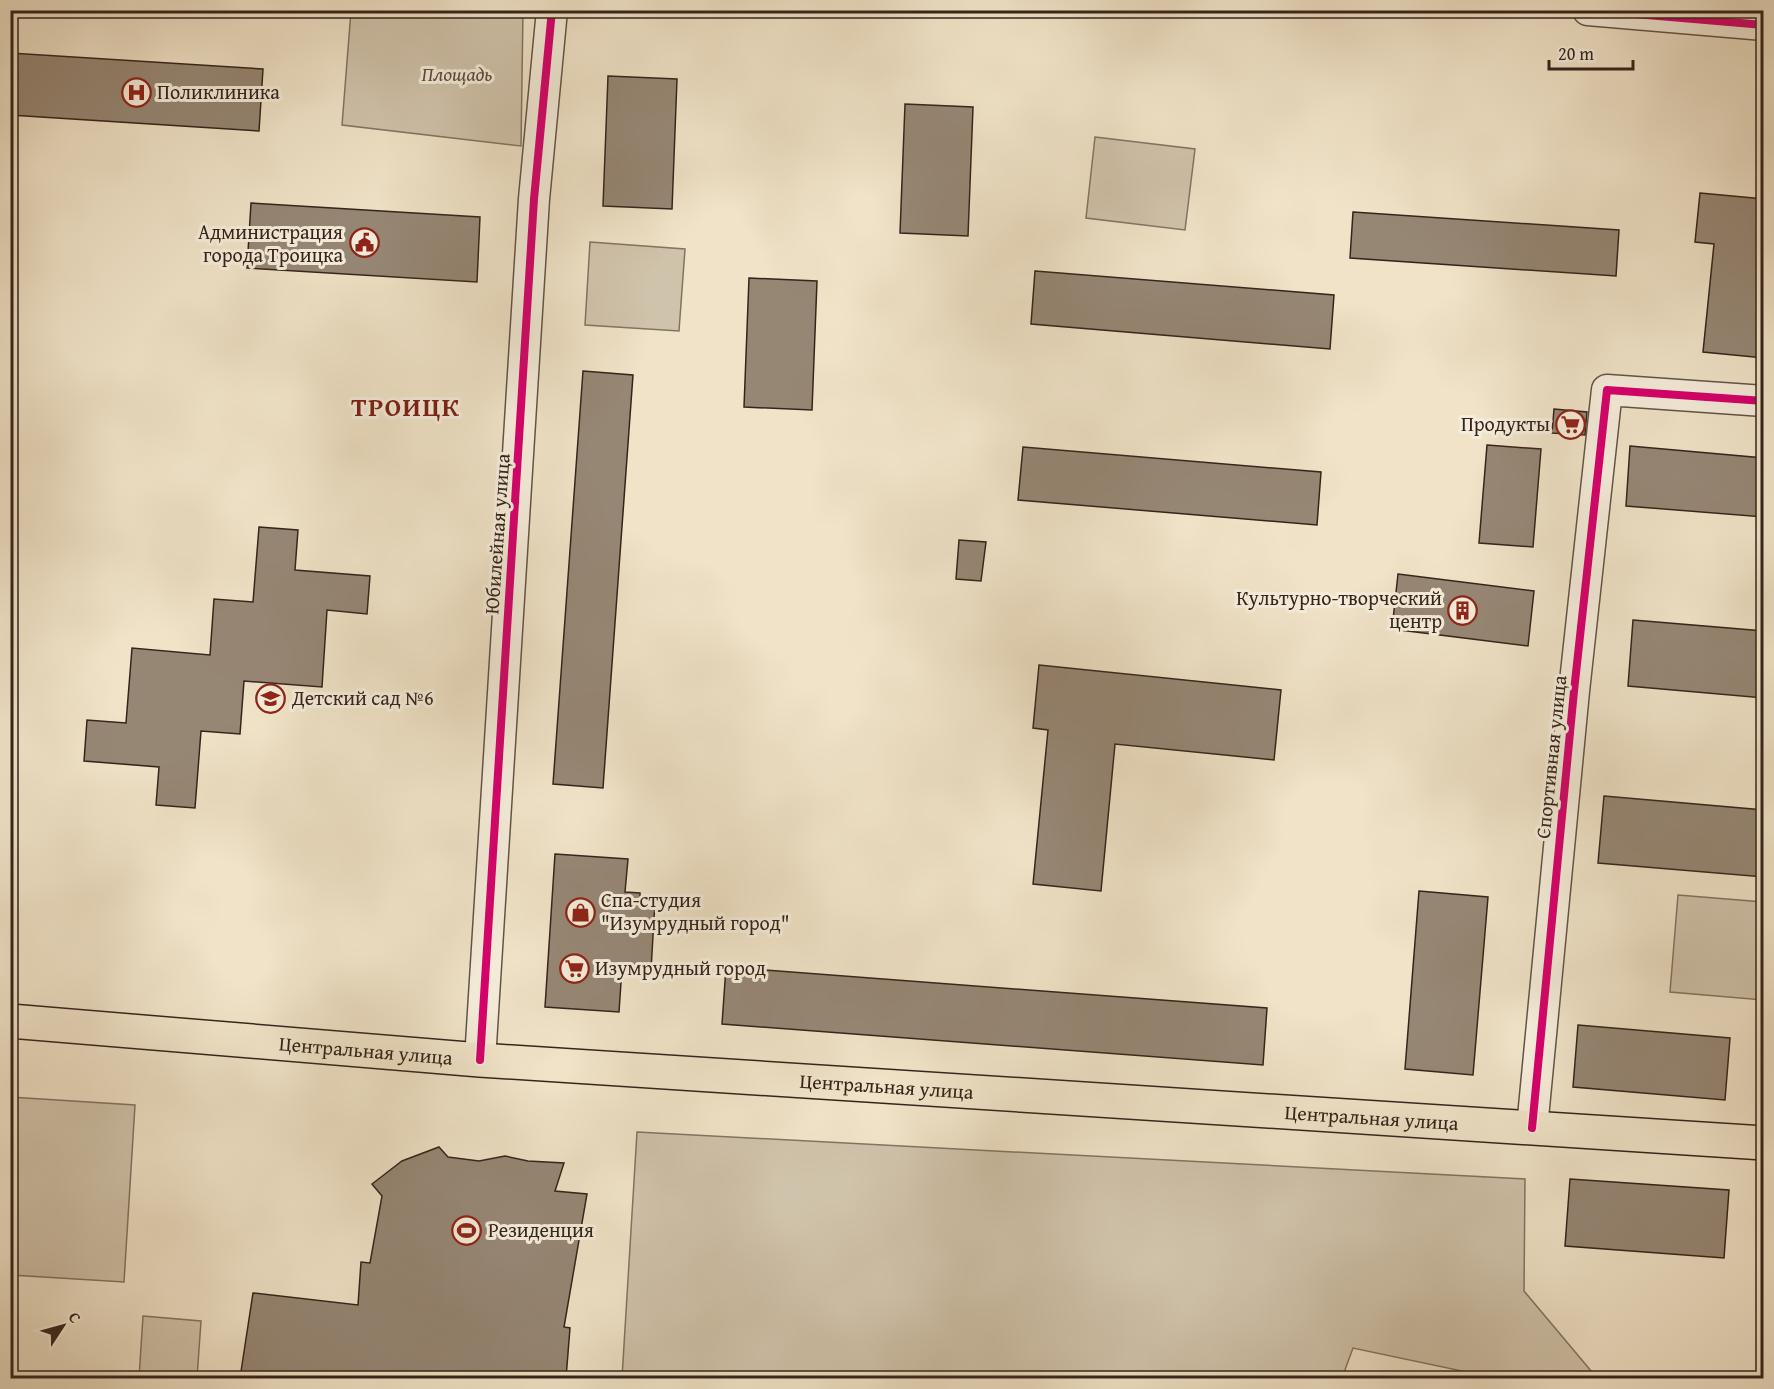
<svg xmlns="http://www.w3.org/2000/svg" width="1774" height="1389" font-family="'Gentium Book Plus',serif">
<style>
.green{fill:#d0c3ab;stroke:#827463;stroke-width:1.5}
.building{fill:#968775;stroke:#35241b;stroke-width:1.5}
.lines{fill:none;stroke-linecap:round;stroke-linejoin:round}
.minor-casing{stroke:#645446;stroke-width:33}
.major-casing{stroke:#35241b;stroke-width:36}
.minor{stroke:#f5eddb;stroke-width:30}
.major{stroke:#f0e3c8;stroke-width:33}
.cycleway-casing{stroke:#f5eddb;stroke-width:11}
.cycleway{stroke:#d6006c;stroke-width:8}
.labels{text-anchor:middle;stroke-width:6;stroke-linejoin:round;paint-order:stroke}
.park-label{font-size:20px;font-style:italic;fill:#5c4c3f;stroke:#f5eddb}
.poi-label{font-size:20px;fill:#35241b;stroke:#f5eddb;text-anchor:start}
.street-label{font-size:20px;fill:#35241b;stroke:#f5eddb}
.district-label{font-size:26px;font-weight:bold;letter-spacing:1.5px;fill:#7a1f14;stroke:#f5eddb}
</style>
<rect width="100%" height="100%" fill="#f0e3c8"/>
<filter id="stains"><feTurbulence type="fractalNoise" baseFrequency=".00333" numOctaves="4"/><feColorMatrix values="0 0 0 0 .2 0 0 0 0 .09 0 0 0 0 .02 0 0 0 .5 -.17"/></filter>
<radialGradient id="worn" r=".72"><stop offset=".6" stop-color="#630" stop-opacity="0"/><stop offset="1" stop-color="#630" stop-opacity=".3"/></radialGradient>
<!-- green -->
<g class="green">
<path d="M351 11H523L521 146 342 125Z"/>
<path d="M1095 137 1195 149 1185 230 1086 218Z"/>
<path d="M590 242 685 249 679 331 585 325Z"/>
<path d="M1678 895 1763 902V1000L1670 992Z"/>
<path d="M10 1097 135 1105 124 1282 11 1275Z"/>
<path d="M637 1132 1525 1179 1524 1291 1597 1378H1495L1353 1348 1342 1378H622Z"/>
<path d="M143 1316 201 1321 197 1378H139Z"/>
</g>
<!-- building -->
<g class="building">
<path d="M10 53 263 69 259 131 10 115Z"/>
<path d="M608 76 677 79 672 209 603 206Z"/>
<path d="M905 104 973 107 968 236 900 233Z"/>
<path d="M1700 193 1764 199V358L1703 352 1714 244 1695 242Z"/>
<path d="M251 203 480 217 477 282 247 268Z"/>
<path d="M1353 212 1619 230 1616 276 1350 258Z"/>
<path d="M1035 271 1334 295 1330 349 1031 324Z"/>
<path d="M749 278 817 281 812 410 744 407Z"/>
<path d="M583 371 633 375 603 788 553 784Z"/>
<path d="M1554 409 1587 412 1585 435 1552 433Z"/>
<path d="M1487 445 1541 449 1533 547 1479 543Z"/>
<path d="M1630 446 1764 458V517L1626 506Z"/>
<path d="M1023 447 1321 472 1317 525 1018 500Z"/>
<path d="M259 527 298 530 295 570 370 576 367 614 327 610 322 687 244 681 240 734 201 731 195 808 156 805 159 767 84 761 87 720 126 723 132 648 210 655 214 599 253 602Z"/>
<path d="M959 540 986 542 981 581 956 579Z"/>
<path d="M1398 574 1534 591 1528 646 1392 629Z"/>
<path d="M1633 620 1764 631V698L1628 686Z"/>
<path d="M1039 665 1281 690 1274 760 1115 744 1101 891 1033 884 1048 730 1033 728Z"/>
<path d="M1604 796 1764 810V877L1598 863Z"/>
<path d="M555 854 628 859 625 892 640 893V901L655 902 651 970 622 968 619 1012 545 1007Z"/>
<path d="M1419 891 1488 897 1473 1075 1405 1069Z"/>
<path d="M726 967 1267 1008 1263 1065 722 1024Z"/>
<path d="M1578 1025 1730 1038 1725 1100 1573 1087Z"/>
<path d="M439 1147 448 1157 479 1161 505 1156 528 1161 564 1163 555 1191 587 1194 564 1327 570 1328 566 1378H240L253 1293 358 1305 361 1262 370 1263 382 1196 372 1184 402 1161Z"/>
<path d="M1570 1179 1729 1190 1724 1258 1565 1246Z"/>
</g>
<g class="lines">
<defs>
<g id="minor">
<path d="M1588 10 1764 25"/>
<path d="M480 1060 534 199 552 10"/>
<path d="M1532 1128 1574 691 1607 390 1764 401"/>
</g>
<g id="major">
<path id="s1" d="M10 1021 480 1060 1764 1143"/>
</g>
</defs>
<!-- minor casing -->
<use href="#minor" class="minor-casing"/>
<!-- major casing -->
<use href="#major" class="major-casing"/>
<!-- minor -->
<use href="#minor" class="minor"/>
<!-- major -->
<use href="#major" class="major"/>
<defs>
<g id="cycleway">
<path d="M1588 10 1764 25"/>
<path d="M480 1060 534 199 552 10"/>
<path d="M1532 1128 1574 691 1607 390 1764 401"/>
</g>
</defs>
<!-- cycleway casing -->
<use href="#cycleway" class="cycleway-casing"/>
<!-- cycleway -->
<use href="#cycleway" class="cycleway"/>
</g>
<!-- icons -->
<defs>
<symbol id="hospital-ring" viewBox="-11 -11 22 22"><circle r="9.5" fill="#f5eddb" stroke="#8f2418" stroke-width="1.5"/><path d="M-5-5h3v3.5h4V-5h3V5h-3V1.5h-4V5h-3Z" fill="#8f2418"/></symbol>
<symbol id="civic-ring" viewBox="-11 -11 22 22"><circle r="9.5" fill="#f5eddb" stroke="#8f2418" stroke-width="1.5"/><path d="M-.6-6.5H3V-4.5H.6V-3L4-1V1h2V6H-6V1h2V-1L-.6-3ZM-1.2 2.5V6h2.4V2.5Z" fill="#8f2418"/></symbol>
<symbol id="supermarket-ring" viewBox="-11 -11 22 22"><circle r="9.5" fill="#f5eddb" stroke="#8f2418" stroke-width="1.5"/><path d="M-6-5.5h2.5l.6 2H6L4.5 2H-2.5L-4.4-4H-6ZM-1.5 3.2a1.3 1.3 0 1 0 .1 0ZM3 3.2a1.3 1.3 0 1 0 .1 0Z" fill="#8f2418"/></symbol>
<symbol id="building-ring" viewBox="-11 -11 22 22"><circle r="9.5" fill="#f5eddb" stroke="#8f2418" stroke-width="1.5"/><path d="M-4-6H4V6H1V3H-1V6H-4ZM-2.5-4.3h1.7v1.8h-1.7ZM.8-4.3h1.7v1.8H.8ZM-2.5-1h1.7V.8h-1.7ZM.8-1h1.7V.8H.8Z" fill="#8f2418"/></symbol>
<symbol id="school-ring" viewBox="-11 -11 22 22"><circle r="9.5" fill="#f5eddb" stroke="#8f2418" stroke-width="1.5"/><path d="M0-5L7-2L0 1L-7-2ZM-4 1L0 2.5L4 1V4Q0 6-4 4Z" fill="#8f2418"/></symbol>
<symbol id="shop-ring" viewBox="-11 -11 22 22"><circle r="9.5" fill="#f5eddb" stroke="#8f2418" stroke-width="1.5"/><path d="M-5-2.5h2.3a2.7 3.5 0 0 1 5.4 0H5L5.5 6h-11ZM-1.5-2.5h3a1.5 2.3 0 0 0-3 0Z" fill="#8f2418"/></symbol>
<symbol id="stadium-ring" viewBox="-11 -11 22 22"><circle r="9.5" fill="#f5eddb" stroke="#8f2418" stroke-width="1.5"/><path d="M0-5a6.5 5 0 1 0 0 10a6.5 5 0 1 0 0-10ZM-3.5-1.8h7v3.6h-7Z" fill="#8f2418"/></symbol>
</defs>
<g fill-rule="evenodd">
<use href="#hospital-ring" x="120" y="76" width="33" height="33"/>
<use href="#civic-ring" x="348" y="226" width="33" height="33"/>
<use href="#supermarket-ring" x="1554" y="408" width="33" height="33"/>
<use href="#building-ring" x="1446" y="594" width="33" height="33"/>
<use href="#school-ring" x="254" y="682" width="33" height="33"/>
<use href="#shop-ring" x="564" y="896" width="33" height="33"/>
<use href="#supermarket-ring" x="558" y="952" width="33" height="33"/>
<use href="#stadium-ring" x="450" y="1214" width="33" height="33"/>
</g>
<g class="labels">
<!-- park labels -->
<g class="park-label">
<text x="457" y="81">Площадь</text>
</g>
<!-- poi labels -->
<g class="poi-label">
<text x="157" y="99">Поликлиника</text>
<text x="343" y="239" text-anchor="end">Администрация<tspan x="343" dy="23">города Троицка</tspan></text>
<text x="1550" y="431" text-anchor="end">Продукты</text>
<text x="1442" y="605" text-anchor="end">Культурно-творческий<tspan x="1442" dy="23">центр</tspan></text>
<text x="292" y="705">Детский сад №6</text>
<text x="601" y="907">Спа-студия<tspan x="601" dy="23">"Изумрудный город"</tspan></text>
<text x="595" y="975">Изумрудный город</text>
<text x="488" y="1237">Резиденция</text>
</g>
<!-- street labels -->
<g class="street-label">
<text transform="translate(497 534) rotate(-86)" y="7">Юбилейная улица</text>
<text transform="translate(1551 757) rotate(-84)" y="7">Спортивная улица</text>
<text dy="7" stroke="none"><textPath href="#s1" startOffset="357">Центральная улица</textPath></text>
<text dy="7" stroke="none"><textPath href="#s1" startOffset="879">Центральная улица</textPath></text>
<text dy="7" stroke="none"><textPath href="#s1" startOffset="1365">Центральная улица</textPath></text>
</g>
<!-- district labels -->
<g class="district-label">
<text x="406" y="416">ТРОИЦК</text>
</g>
</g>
<!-- margin -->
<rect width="1774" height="1389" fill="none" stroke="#f0e3c8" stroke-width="36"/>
<rect x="12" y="12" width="1750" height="1365" fill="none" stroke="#35241b" stroke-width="3"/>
<rect x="18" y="18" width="1738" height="1353" fill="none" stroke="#35241b" stroke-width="1.5"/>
<!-- north arrow -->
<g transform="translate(63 1326) rotate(54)" stroke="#f5eddb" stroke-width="4.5" paint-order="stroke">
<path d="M0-4.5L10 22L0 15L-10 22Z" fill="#35241b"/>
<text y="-9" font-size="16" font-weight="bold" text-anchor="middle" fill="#35241b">С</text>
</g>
<!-- scale -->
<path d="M1549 60v9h84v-9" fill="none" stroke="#35241b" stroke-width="3"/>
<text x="1558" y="60" font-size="18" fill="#35241b" stroke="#f5eddb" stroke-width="4.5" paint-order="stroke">20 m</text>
<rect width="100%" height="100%" filter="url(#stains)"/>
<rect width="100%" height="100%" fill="url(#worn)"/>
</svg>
